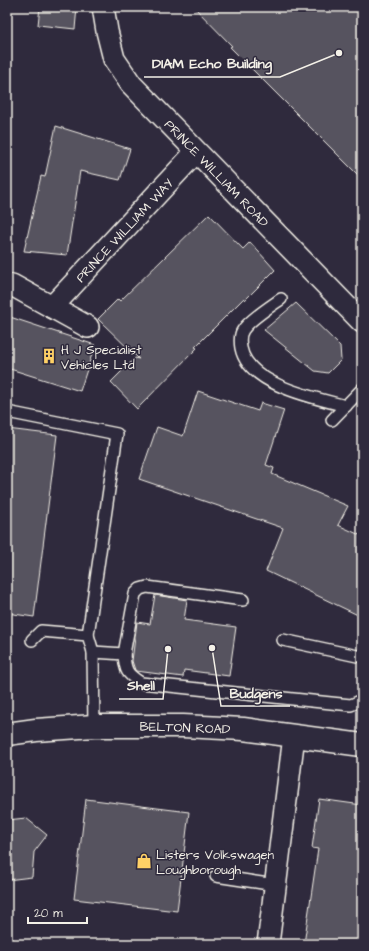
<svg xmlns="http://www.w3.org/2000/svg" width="369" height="951" font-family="'Architects Daughter',sans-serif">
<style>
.building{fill:#56525f;stroke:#f4f1e8}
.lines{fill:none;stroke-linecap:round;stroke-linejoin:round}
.service-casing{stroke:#f4f1e8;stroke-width:14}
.minor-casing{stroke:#f4f1e8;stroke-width:24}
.primary-casing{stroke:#f4f1e8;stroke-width:25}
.service{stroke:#2f2a3d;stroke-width:11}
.minor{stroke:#2f2a3d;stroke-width:21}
.primary{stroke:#2f2a3d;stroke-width:22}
.labels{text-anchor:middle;stroke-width:3;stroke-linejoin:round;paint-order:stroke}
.street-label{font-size:13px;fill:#f4f1e8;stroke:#2f2a3d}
.poi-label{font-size:13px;fill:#f4f1e8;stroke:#2f2a3d;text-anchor:start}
.leader{fill:none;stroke:#f4f1e8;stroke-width:1.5}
.callout-dot{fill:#f4f1e8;stroke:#2f2a3d;stroke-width:1.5}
.callout-label{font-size:14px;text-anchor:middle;font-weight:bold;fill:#f4f1e8;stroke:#2f2a3d;stroke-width:3;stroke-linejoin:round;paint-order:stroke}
</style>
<rect width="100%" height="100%" fill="#2f2a3d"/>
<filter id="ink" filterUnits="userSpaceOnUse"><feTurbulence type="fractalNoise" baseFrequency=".025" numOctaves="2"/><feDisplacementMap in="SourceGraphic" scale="8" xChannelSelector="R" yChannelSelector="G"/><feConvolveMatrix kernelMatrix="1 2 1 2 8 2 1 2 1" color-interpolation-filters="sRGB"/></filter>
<g filter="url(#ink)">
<!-- building -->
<g class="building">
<path d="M40 7H77L75 29 38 25Z"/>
<path d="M194 7H362V179L230 47 232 46Z"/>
<path d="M56 126 130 149 120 180 80 171 67 255 24 251 41 176 45 177Z"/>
<path d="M209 214 243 249 250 242 275 270 245 300 244 298 195 347 197 348 137 409 111 382 135 358 139 359 98 319 118 299 120 301Z"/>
<path d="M296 303 340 346 341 360 328 373 315 371 264 330Z"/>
<path d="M7 316 95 345 80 391 7 368Z"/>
<path d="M198 391 258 411 261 403 284 410 266 465 274 468 272 474 348 506 338 525 362 536V617L266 571 283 528 139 479 157 427 183 436Z"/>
<path d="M7 429 57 435 34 617 7 613Z"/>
<path d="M155 595 187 600 184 620 236 627 229 676 184 670 183 677 136 671 135 670 132 661 137 622 150 624Z"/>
<path d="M86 799 189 812 177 911 74 899Z"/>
<path d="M319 799 362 805V944H304L318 849 312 848Z"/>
<path d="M26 818 47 835 34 852 32 877 7 880V820Z"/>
</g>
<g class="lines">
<defs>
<g id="service">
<path d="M281 299C271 306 249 320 243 330 240 334 240 342 241 348 248 385 315 398 346 406"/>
<path d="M7 412 117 434 88 635"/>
<path d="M332 420 362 389"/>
<path d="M32 640 41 631 88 635 93 652 94 726"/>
<path d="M283 640 362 657"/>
<path d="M93 652 124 654C125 671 127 674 141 683L331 703 351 705 362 700"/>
<path d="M124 654 135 594 140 589 147 587 243 600"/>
<path d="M216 876 275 885"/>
</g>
<g id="minor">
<path d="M103 7 107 31 114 59 131 84 362 322"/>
<path d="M12 285 88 327"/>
<path d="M52 307 196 152"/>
<path d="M268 944 294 736"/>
</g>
<path id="primary" d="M7 734 36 730 94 726H183L243 729 362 745"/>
</defs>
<!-- service casing -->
<use href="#service" class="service-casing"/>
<!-- minor casing -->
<use href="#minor" class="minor-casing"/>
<!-- primary casing -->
<use href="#primary" class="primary-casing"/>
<!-- service -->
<use href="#service" class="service"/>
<!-- minor -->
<use href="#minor" class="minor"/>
<!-- primary -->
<use href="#primary" class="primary"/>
</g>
</g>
<!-- icons -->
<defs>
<symbol id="building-bare" viewBox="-9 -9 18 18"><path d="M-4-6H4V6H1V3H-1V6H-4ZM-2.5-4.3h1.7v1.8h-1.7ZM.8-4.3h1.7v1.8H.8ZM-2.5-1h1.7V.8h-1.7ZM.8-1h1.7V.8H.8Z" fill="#ffd166" stroke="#2f2a3d" stroke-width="2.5" paint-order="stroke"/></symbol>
<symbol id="shop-bare" viewBox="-9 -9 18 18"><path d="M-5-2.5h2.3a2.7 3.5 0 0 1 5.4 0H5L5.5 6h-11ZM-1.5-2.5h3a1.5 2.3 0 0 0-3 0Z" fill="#ffd166" stroke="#2f2a3d" stroke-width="2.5" paint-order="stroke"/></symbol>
</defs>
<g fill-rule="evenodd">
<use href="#building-bare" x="38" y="345" width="22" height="22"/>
<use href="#shop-bare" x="133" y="850" width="22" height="22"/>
</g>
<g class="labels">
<!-- street labels -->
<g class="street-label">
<text transform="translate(217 173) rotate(46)" y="5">PRINCE WILLIAM ROAD</text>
<text transform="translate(124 230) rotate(-47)" y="5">PRINCE WILLIAM WAY</text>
<text transform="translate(185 727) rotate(2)" y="5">BELTON ROAD</text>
</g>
<!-- poi labels -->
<g class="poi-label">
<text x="61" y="354">H J Specialist<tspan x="61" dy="15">Vehicles Ltd</tspan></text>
<text x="156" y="859">Listers Volkswagen<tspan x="156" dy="15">Loughborough</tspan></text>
</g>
</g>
<!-- callouts -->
<path class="leader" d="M339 53L280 77H144M168 649L163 699H119M212 648L221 706H290"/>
<g class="callout-dot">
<circle cx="339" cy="53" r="4"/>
<circle cx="168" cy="649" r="4"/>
<circle cx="212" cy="648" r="4"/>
</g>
<g class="callout-label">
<text x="212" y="68">DIAM Echo Building</text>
<text x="141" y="690">Shell</text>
<text x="256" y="698">Budgens</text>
</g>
<!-- margin -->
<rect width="369" height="951" fill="none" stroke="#2f2a3d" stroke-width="24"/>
<rect x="12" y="12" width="345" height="927" fill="none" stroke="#f4f1e8" stroke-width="1.5" filter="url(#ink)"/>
<!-- scale -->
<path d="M28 917v6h59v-6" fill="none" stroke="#f4f1e8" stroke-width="2"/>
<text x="34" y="917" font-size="12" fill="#f4f1e8" stroke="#2f2a3d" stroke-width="3" paint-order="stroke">20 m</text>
</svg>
